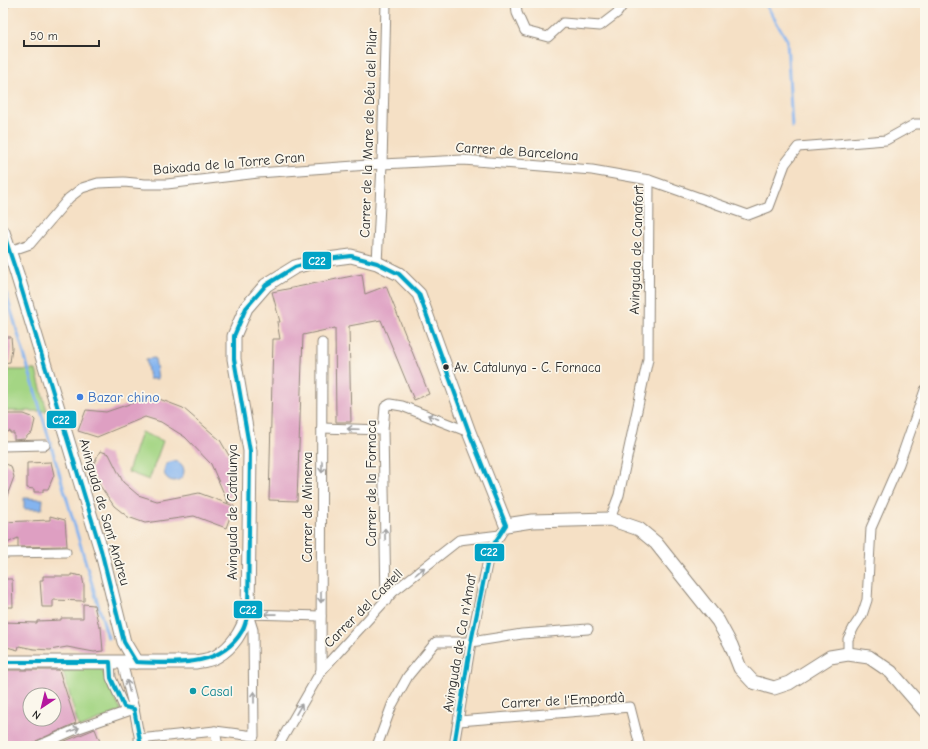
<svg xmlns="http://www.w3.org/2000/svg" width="928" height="749" font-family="'Comic Neue',sans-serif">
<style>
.green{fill:#a4d584;stroke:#688058}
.water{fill:#84b4ef;stroke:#58708d}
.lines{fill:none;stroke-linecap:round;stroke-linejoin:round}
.stream{stroke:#84b4ef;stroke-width:3}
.building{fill:#de9fc2;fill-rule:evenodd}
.street-casing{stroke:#908678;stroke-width:11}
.secondary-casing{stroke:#908678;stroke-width:15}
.street{stroke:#fff;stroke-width:9}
.secondary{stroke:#fff;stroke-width:13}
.bus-1-casing{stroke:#fbf7ec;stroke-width:7}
.bus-1{stroke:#02a3c6;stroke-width:4}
.oneway{stroke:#a0a0a0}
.bus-dot{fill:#2b2b2b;stroke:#fbf7ec;stroke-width:1.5}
.shop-dot{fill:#3f7fe0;stroke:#fbf7ec;stroke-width:1.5}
.culture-dot{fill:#0f9aa8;stroke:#fbf7ec;stroke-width:1.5}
.labels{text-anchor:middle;stroke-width:3.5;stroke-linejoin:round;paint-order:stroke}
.bus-label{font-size:13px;fill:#2b2b2b;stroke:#fbf7ec;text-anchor:start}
.street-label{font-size:14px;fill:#2b2b2b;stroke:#fbf7ec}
.shop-label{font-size:14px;fill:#366cbe;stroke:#fbf7ec;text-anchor:start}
.culture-label{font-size:14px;fill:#0d838f;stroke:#fbf7ec;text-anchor:start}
.line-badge{stroke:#fbf7ec;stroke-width:1.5}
.badge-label{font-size:11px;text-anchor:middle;font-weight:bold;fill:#fff}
</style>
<rect width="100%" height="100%" fill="#fbf7ec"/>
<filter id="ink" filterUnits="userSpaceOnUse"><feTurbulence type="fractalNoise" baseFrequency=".025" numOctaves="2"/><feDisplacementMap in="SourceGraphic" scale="8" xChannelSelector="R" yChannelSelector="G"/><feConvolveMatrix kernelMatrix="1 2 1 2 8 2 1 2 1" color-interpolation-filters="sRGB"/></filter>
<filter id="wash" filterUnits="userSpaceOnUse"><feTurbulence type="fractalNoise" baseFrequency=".012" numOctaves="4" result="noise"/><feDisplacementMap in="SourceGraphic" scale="16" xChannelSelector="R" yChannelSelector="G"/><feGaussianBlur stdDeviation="0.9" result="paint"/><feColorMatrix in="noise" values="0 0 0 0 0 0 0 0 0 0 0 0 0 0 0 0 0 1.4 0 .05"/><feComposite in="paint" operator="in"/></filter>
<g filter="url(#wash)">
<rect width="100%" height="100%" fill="#f5e0c5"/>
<!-- green -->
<g class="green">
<path d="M3 370H36L47 411H3Z"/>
<path d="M141 432 163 441 149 480 128 472Z"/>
<path d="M92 665 102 670 121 711 79 728 62 668Z"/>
</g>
<!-- water -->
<g class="water">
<path d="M155 358 158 379H149L146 359Z"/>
<circle cx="174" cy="471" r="10"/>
<path d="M24 498 43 499 42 509H24Z"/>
</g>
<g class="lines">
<!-- stream -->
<g class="stream">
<path d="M765 3 787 40 792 127"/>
<path d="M3 283 108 638"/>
</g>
</g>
<g id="blocks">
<!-- building -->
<g class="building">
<path d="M362 274 365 294 386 286 429 394 414 400 381 320 349 326 351 422H336L335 328 303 335 297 501 269 500 273 339H280L277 322H280L272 292Z"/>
<path d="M3 337H11L12 348 10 362 3 363Z"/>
<path d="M154 397 183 408 220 440 235 466 228 503 211 464 185 437 161 422 145 417 97 437 78 431 86 410 106 412 138 401Z"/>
<path d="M3 414H24L32 417 35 420 32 433 28 435 25 439 14 440V433H10V431L3 433Z"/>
<path d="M100 451 109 454 123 482 138 495 157 501 199 493 234 506 226 528 194 516 145 523 128 517 114 506 94 477 91 469Z"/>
<path d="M51 462 54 475 48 489H43V492H34V489L27 488V463Z"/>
<path d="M3 463 11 466 14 477 4 504H3Z"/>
<path d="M50 516 65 520 67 546 18 547V538L3 545V522L50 520Z"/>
<path d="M71 574 82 576 84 585V601L53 600V607H42L40 580H43V576H71Z"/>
<path d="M3 579H12L13 607H3Z"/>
<path d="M83 604 94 605 99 627H101L103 651 94 652 67 647 50 650 34 649 19 646 18 650 3 646V622L37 623V621L61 620V618H83Z"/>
<path d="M3 670H59L76 723 36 741 32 746H3ZM30 695H54V719H30Z"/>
<path d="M95 729 101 744 95 746H53Z"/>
</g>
</g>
</g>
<g filter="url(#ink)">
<use href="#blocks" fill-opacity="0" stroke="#908678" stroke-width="1"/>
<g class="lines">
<defs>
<g id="street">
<path d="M516 3 517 13 525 31 548 37 563 23 600 26 617 13 624 3"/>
<path d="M3 4 5 3"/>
<path d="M10 251 30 244 69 198 82 188 98 183 124 182 145 184H167L258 173 382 164 463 160 592 170 649 180 748 215 769 207 785 164 798 147 886 140 915 124H925"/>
<path d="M377 263 382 164 386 3"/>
<path d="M322 428 383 430"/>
<path d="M3 446 45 445"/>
<path d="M610 519 619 495 648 359 649 180"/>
<path d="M3 553 66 552"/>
<path d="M386 601 383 430 385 407 390 404 402 406 469 432"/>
<path d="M848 654V639L854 627 862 615 867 600 871 528 899 464 925 390"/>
<path d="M110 662 111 678 124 707 134 709"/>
<path d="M122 662 134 709 141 746"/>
<path d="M321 671 322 343"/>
<path d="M459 721 630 707 640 746"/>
<path d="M215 731 218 746"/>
<path d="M139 739 215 731 254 736 253 630 248 614 321 616"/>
<path d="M38 746 79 728 134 709"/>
<path d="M278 746 321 671 393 592 459 540 500 535"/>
<path d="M377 746 392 705 408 676 436 642H471L522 634 588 629"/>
<path d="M454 746 471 642 490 550 502 532"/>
</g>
<g id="secondary">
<path d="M3 232 17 274 101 550 124 642 136 662"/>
<path d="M3 662H195C202 661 211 660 217 656 234 646 241 632 248 614L250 451 234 359V336L246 308 266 285 295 267 320 260 351 256 377 263 399 274 419 294 469 432 506 525 532 521 610 519 639 529 656 543 718 621 731 645 740 668 753 682 774 688 789 683 830 657 848 654 869 657 891 672 925 711"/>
</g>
</defs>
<!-- street casing -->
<use href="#street" class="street-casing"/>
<!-- secondary casing -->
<use href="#secondary" class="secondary-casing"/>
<!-- street -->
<use href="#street" class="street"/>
<!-- secondary -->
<use href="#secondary" class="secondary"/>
<defs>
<g id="bus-1">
<path d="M3 232 17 274 101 550 124 642 136 662C173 663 220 669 242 631 245 626 246 620 248 614L250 451 234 359V336L246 308 266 285 295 267 320 260 351 256 377 263 399 274 419 294 469 432 506 525 490 550 471 642 454 746"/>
<path d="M3 662H110L111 678 124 707 134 709 141 746"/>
</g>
</defs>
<!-- bus-1 casing -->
<use href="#bus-1" class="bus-1-casing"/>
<!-- bus-1 -->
<use href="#bus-1" class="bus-1"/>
</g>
<!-- one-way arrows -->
<defs><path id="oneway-shaft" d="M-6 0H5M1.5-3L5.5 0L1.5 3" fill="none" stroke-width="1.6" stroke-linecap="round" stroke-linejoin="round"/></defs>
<g class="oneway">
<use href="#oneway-shaft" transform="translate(433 417) rotate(-158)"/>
<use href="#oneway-shaft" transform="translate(353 429) rotate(-178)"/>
<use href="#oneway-shaft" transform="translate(322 467) rotate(90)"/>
<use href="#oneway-shaft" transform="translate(385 534) rotate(-91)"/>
<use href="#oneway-shaft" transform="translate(420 571) rotate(-39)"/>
<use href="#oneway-shaft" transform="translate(321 597) rotate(90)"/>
<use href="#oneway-shaft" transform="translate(270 614) rotate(-179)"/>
<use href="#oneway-shaft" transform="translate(128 686) rotate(-104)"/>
<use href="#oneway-shaft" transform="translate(254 697) rotate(-90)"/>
<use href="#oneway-shaft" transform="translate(299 709) rotate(-60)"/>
<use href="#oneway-shaft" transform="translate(74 730) rotate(-24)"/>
</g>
</g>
<!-- markers -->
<circle class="bus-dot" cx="446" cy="367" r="3.5"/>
<circle class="shop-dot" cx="80" cy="397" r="4"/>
<circle class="culture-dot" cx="193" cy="691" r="4"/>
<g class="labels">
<!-- bus labels -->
<g class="bus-label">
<text x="454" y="372">Av. Catalunya - C. Fornaca</text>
</g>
<!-- street labels -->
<g class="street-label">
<text transform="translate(368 133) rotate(-88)" y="5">Carrer de la Mare de Déu del Pilar</text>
<text transform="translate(517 151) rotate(4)" y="5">Carrer de Barcelona</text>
<text transform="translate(229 163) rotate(-5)" y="5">Baixada de la Torre Gran</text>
<text transform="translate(636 250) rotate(-88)" y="5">Avinguda de Canafort</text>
<text transform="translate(371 483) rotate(-90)" y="5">Carrer de la Fornaca</text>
<text transform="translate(307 507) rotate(-90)" y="5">Carrer de Minerva</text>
<text transform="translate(105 512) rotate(74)" y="5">Avinguda de Sant Andreu</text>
<text transform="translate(232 512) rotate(-90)" y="5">Avinguda de Catalunya</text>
<text transform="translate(363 608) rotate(-45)" y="5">Carrer del Castell</text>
<text transform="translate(459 643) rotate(-80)" y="5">Avinguda de Ca n'Amat</text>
<text transform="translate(563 700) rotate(-3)" y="5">Carrer de l'Empordà</text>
</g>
<!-- shop labels -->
<g class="shop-label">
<text x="88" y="402">Bazar chino</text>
</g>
<!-- culture labels -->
<g class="culture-label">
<text x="201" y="696">Casal</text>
</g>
</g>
<g class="line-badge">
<rect x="302" y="251" width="30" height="19" rx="4" fill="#02a3c6"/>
<rect x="46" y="410" width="31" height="19" rx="4" fill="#02a3c6"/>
<rect x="474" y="543" width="31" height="19" rx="4" fill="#02a3c6"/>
<rect x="233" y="600" width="30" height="19" rx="4" fill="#02a3c6"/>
</g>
<g class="badge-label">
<text x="317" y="265">C22</text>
<text x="61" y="424">C22</text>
<text x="489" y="556">C22</text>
<text x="248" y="614">C22</text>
</g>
<!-- margin -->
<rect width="928" height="749" fill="none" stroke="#fbf7ec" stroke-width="16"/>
<!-- north arrow -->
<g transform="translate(42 707) rotate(215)"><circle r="19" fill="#fbf7ec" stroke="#a8a59f"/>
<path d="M0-3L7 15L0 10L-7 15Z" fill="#b5179e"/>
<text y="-6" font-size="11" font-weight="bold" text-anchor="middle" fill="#2b2b2b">N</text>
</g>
<!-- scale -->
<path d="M24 40v6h75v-6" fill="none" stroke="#2b2b2b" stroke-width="2"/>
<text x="30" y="40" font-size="12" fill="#2b2b2b" stroke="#fbf7ec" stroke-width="3" paint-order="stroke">50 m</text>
</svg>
